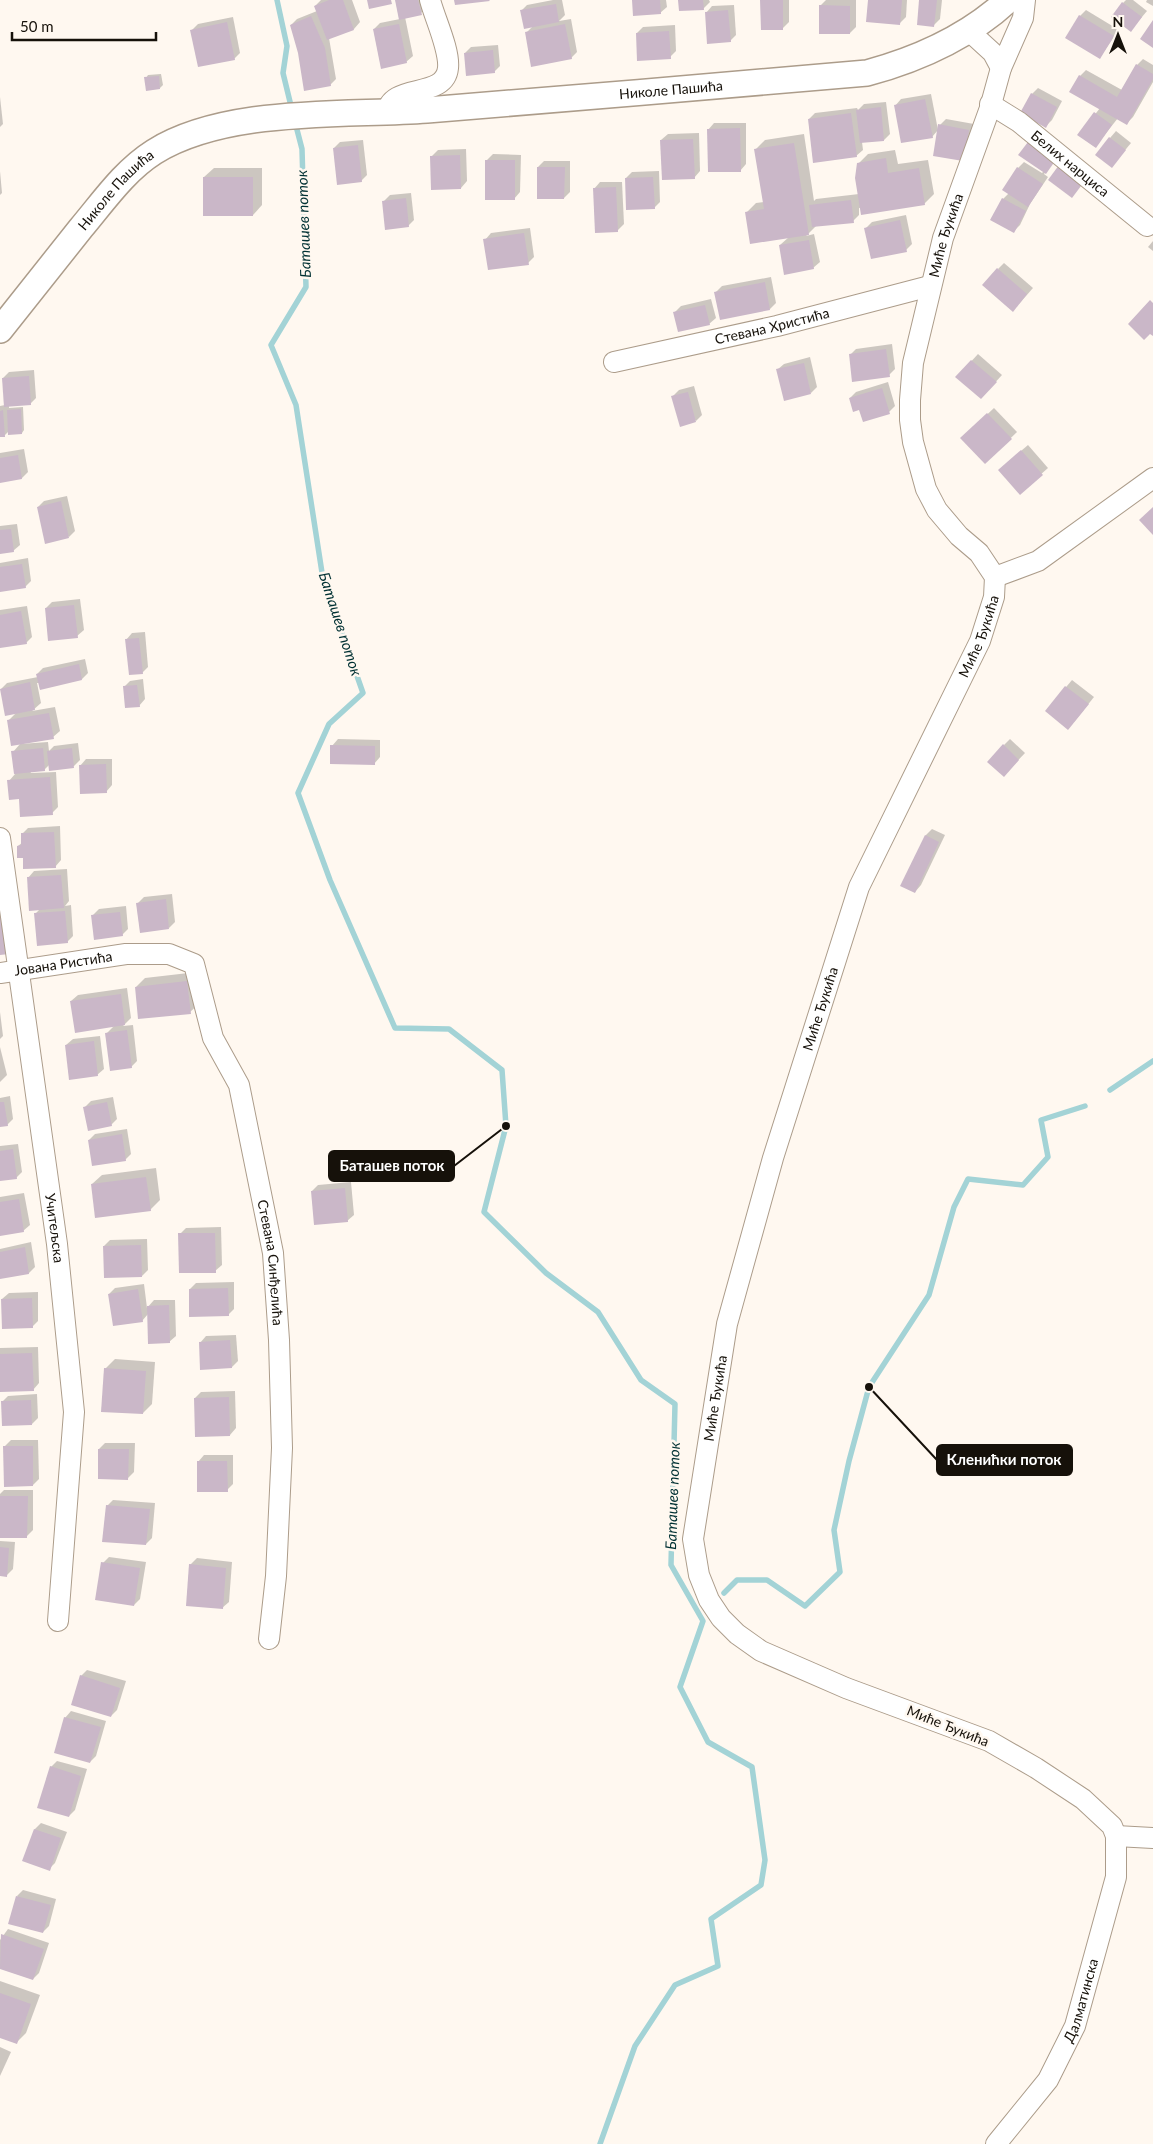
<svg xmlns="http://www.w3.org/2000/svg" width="1153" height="2144" font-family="Lato,sans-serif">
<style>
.shadow{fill:#0003}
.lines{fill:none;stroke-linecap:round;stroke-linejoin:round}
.stream{stroke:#a3d3d6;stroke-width:5.5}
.building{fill:#cab7c8}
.minor-casing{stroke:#ac9c8a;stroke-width:22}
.tertiary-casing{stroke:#ac9c8a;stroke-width:28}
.minor{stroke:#fff;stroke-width:20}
.tertiary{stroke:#fff;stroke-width:25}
.labels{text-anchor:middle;stroke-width:5;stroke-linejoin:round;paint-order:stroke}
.street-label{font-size:14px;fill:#16110a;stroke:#fff8f0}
.water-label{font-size:15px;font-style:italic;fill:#003133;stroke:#fff8f0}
.leader{fill:none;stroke:#16110a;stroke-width:2}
.callout-dot{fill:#16110a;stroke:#fff8f0;stroke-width:2}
.callout{fill:#16110a;stroke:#16110a;stroke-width:2}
.callout-label{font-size:15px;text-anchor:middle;font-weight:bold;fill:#fff}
</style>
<rect width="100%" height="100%" fill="#fff8f0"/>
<!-- shadow -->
<g class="shadow">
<path d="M321 0H352L360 22 354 29 329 38 336 79 330 85 299 52 291 25 297 19 317 11 315 6Z"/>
<path d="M396 0H425L427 7 421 13 405 17 413 56 406 62 374 29 380 23 400 19Z"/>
<path d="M553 0H562L565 15 559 21 571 19 577 52 571 58 526 33 533 26 521 11 527 5Z"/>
<path d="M633 0H666L667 7 660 13Z"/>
<path d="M680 0H709L710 2 703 9Z"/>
<path d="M761 0H789V22L783 28Z"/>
<path d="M826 0H856V27L850 33 820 6Z"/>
<path d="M870 0H907L906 17 899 24Z"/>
<path d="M921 0H942L940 19 934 25Z"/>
<path d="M1126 0H1133L1147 11 1131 30 1123 3Z"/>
<path d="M1147 0H1153V6L1146 2Z"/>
<path d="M734 5 736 35 730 41 706 13 712 6Z"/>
<path d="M1086 10 1119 30 1100 57 1080 16Z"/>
<path d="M233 17 240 53 234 59 192 30 198 24Z"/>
<path d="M675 25 676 51 670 57 637 33 643 27Z"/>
<path d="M498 45 500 66 494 72 465 53 471 47Z"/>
<path d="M1143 59 1153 65V82L1133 117 1127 123 1118 118 1095 147 1079 135 1100 108 1080 76 1086 70 1122 90 1137 65Z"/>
<path d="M161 74 163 85 160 88 146 78 148 75Z"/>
<path d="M1038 88 1062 101 1052 120 1046 126 1032 94Z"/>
<path d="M931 94 938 130 932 137 895 106 901 99Z"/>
<path d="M0 97 3 124 0 127Z"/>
<path d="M886 102 890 134 884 140 862 142 863 150 856 156 809 119 815 113 857 108 858 110 864 104Z"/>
<path d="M946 119 974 124 963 160 940 125Z"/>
<path d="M714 123H746V164L740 171 708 130Z"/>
<path d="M1116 131 1131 143 1112 166 1110 138Z"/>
<path d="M699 133 700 171 694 178 661 140 668 134Z"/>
<path d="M804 134 814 201 816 199 859 194 858 164 868 154 895 150 898 164 928 160 934 194 924 204 859 208V215L853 221 816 226 806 236 814 234 820 262 813 268 780 245 789 237 746 213 756 203 764 202 756 149 765 140Z"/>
<path d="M363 140 367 175 361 181 334 148 340 142Z"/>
<path d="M466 149 467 181 461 188 432 156 438 150Z"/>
<path d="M493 154 521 155 520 192 514 199 486 161Z"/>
<path d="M1060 154 1044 174 1048 177 1030 204 1020 225 1014 231 1003 199 1009 193 1018 168 1024 162 1042 173Z"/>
<path d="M544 161H570V192L564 198 538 167Z"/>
<path d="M214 168H262V205L253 215 204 177Z"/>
<path d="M0 171 2 193 0 195Z"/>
<path d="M659 171 660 202 654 208 626 178 632 172Z"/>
<path d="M600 182H622L624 224 617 231 594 189Z"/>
<path d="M411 193 414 220 408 226 384 201 390 195Z"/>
<path d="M906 215 912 244 906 250 866 228 872 222Z"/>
<path d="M530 228 534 257 528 263 485 240 491 233Z"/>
<path d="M1153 241V251L1148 247Z"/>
<path d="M1004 263 1033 288 1019 304 998 269Z"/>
<path d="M771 277 776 303 770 309 716 292 722 286Z"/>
<path d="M711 299 716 318 709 324 675 312 681 306Z"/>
<path d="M892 344 895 369 889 375 850 355 856 349Z"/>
<path d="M978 354 1002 375 981 398 957 377Z"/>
<path d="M810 357 817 387 811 393 777 370 784 364Z"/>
<path d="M34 370 36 398 30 404 9 405V408L23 407 24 430 22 433 9 431 5 435 0 436V406L5 405 3 378 9 372Z"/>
<path d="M888 382 895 406 889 412 860 409 850 398 856 392Z"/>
<path d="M694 386 702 415 696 421 673 396 679 390Z"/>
<path d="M994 408 1017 432 985 463 962 438Z"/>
<path d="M1028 445 1048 468 1020 493 1006 464Z"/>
<path d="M24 449 28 472 22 478 0 482V453Z"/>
<path d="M67 496 75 531 69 537 38 507 44 501Z"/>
<path d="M17 524 20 545 13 551 0 553V526Z"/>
<path d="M28 558 31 581 25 587 0 591V563Z"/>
<path d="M80 599 84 630 77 636 46 608 52 602Z"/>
<path d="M27 606 32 637 26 643 0 647V610Z"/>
<path d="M145 632 148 667 142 673 126 640 132 633Z"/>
<path d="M85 659 88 673 82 679 40 689 39 683H37L41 703 32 711 55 707 60 731 53 737 8 721 16 713 1 689 7 683 38 677 37 674 43 668Z"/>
<path d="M143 679 145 699 139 706 124 687 130 681Z"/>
<path d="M1072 680 1094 697 1074 722 1046 711Z"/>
<path d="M338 739 380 740V757L374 764 332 746Z"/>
<path d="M1010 739 1025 753 1010 769 1004 745Z"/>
<path d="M48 742 49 751 54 746 78 743 80 760 74 766 50 769V764L44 770 30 771 31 773 56 772 58 807 52 813 20 798 9 781 15 774 13 752 20 744Z"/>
<path d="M86 759H112V785L106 792 80 766Z"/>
<path d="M60 826 61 860 55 867 24 856 18 846 23 842 22 834 28 828Z"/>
<path d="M932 829 945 835 921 885 915 892 926 835Z"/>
<path d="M67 869 69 901 65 906 71 905 73 936 67 942 35 914 40 909 28 878 34 871Z"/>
<path d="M172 894 175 922 169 928 138 903 144 897Z"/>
<path d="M126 906 128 929 122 935 93 915 99 909Z"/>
<path d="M197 972 200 1003 190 1012 136 987 145 978Z"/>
<path d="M127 988 131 1018 123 1026 133 1025 137 1061 131 1067 106 1034 114 1026 71 1001 78 995Z"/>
<path d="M0 1012 3 1036 0 1039Z"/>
<path d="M100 1036 104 1069 97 1075 66 1045 73 1039Z"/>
<path d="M0 1047 7 1075 0 1082Z"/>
<path d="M10 1096 13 1119 7 1125 0 1126V1098Z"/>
<path d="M113 1097 117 1119 111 1125 85 1107 91 1101Z"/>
<path d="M127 1129 131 1154 125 1160 89 1140 95 1134Z"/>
<path d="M18 1144 22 1172 16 1178 0 1180V1146Z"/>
<path d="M156 1168 160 1200 150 1210 92 1184 102 1175Z"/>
<path d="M351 1182 354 1215 347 1221 312 1191 318 1185Z"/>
<path d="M24 1193 30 1225 23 1231 0 1235V1197Z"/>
<path d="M221 1227 222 1265 215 1271 180 1234 186 1228Z"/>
<path d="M147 1239 148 1270 142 1276 104 1246 110 1240Z"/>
<path d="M31 1242 35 1267 29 1273 0 1278V1249Z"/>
<path d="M234 1282V1309L228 1315 190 1289 196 1283Z"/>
<path d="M144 1284 147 1308 154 1300H175L176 1336 169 1342 148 1314 142 1321 109 1294 115 1288Z"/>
<path d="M38 1292V1321L32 1327 2 1299 9 1293Z"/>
<path d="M236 1335 238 1361 232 1367 200 1343 206 1336Z"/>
<path d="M38 1347 39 1383 33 1390 0 1391V1348Z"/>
<path d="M115 1359 155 1362 152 1404 143 1413 105 1369Z"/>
<path d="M235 1391 236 1428 230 1435 195 1398 201 1392Z"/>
<path d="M37 1394 38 1418 32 1424 2 1402 8 1396Z"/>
<path d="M11 1440H38L39 1479 33 1485 4 1447Z"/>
<path d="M105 1443H135L134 1472 128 1478 99 1449Z"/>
<path d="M204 1455H233V1484L227 1490 198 1462Z"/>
<path d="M4 1490H33V1530L26 1537 0 1536V1494Z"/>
<path d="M113 1500 155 1503 152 1538 146 1544 107 1506Z"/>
<path d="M0 1541 15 1542 13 1569 7 1575H0Z"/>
<path d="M109 1557 146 1562 140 1599 134 1605 103 1563Z"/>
<path d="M197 1558 232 1562 229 1602 222 1608 190 1565Z"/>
<path d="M87 1670 126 1681 117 1710 111 1716 81 1676Z"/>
<path d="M71 1711 106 1721 96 1756 90 1762 65 1718Z"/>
<path d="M57 1761 87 1769 75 1810 69 1816 51 1767Z"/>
<path d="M41 1823 67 1832 55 1863 49 1869 24 1860 35 1829Z"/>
<path d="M23 1890 56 1899 49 1926 43 1932 17 1896Z"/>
<path d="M8 1929 49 1943 39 1973 33 1979 0 1968V1940Z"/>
<path d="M0 1981 40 1995 26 2033 16 2043 0 2037Z"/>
<path d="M0 2047 11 2052 0 2076Z"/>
</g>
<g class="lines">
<!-- stream -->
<g class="stream">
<path d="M277 0 287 46 283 73 292 110"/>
<path d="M295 122 302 149 306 287 271 345 296 405 323 579 363 693 329 724 298 793 330 880 395 1028 449 1029 502 1070 506 1126 484 1212 546 1273 598 1312 641 1380 675 1404 671 1565 703 1621 680 1687 708 1742 752 1767 765 1860 761 1885 711 1919 718 1966 675 1985 635 2046 600 2144"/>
<path d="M1110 1090 1153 1061"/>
<path d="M724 1593 737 1580H767L805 1606 840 1572 834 1530 849 1461 869 1387 929 1295 954 1207 968 1179 1023 1185 1048 1157 1041 1120 1085 1106"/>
</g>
</g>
<!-- building -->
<g class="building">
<path d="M329 0H343L354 30 327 40 314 6Z"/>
<path d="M367 0H391L392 4 369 9Z"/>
<path d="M395 0H418L422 15 399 20Z"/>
<path d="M454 0H489L490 1 455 5Z"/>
<path d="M632 0H660L661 14 633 16Z"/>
<path d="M678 0H703L704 10 679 11Z"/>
<path d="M760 0H783V30H761Z"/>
<path d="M868 0H902L900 25 866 22Z"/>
<path d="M919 0H937L934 27 917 25Z"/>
<path d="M1122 2 1142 17 1131 32 1111 17Z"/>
<path d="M556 4 559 22 524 29 520 10Z"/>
<path d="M819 5 850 6V34H819Z"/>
<path d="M728 10 731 42 707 44 705 12Z"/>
<path d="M1079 15 1114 36 1100 59 1065 38Z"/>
<path d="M311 16 325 48 331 86 304 91 298 53 290 25Z"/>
<path d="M1153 20V48L1140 39Z"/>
<path d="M227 22 235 60 198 67 190 30Z"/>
<path d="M399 24 407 63 381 69 373 29Z"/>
<path d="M565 24 572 59 531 67 525 32Z"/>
<path d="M669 31 671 59 637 61 636 33Z"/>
<path d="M493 50 495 73 466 76 464 53Z"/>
<path d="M1136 64 1153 74V79L1127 125 1069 92 1079 75 1117 97Z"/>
<path d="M159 76 160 89 146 91 144 77Z"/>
<path d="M1031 93 1057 107 1046 128 1020 113Z"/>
<path d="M925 99 933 138 901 143 894 105Z"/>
<path d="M881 107 884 141 860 143 856 110Z"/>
<path d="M1094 112 1112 125 1096 148 1077 135Z"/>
<path d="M851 113 857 157 813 163 808 119Z"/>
<path d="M938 124 969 130 963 161 933 156Z"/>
<path d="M740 128 741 172H708L707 129Z"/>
<path d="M1109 137 1126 150 1112 168 1095 155Z"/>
<path d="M693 139 695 179 662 180 660 140Z"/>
<path d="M1028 142 1055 161 1046 174 1018 155Z"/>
<path d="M794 143 809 235 750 244 745 212 764 209 754 149Z"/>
<path d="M358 145 362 182 337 185 333 148Z"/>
<path d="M460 155 461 189 431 190 430 156Z"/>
<path d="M886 158 888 173 919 168 925 205 861 215 855 178 857 163Z"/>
<rect x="485" y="160" width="30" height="40"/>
<path d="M1059 165 1084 182 1072 198 1048 180Z"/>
<path d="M537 167H565L564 199H537Z"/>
<path d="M1017 167 1043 184 1028 207 1002 190Z"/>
<rect x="203" y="177" width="50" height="39"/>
<path d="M653 177 655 209 626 210 625 178Z"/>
<path d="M616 187 618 232 595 233 593 188Z"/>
<path d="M406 198 409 227 385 230 382 201Z"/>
<path d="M1002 198 1026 211 1014 233 990 220Z"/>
<path d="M851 200 854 223 812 227 809 205Z"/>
<path d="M900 220 907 252 871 259 864 228Z"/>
<path d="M524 233 529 265 488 270 483 239Z"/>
<path d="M809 240 814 269 784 275 779 245Z"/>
<path d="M997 268 1027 294 1013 312 982 285Z"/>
<path d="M765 282 770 310 720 320 714 292Z"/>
<path d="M1150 300 1153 303V336L1150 334 1144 340 1128 324Z"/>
<path d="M705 305 710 325 678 332 673 312Z"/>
<path d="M886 349 890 377 852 382 849 354Z"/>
<path d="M971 360 997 382 981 399 955 377Z"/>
<path d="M804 363 811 394 784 401 776 369Z"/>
<path d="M29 376 31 405 4 407 2 378Z"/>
<path d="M882 388 890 414 863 422 859 410 853 412 849 398Z"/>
<path d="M688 392 696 422 680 427 671 396Z"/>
<path d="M21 409 22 434 8 435 7 410Z"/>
<path d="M3 410 5 437H0V411Z"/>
<path d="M987 413 1012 439 985 464 960 438Z"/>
<path d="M1021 450 1043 475 1020 495 998 470Z"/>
<path d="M18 455 22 479 0 483V458Z"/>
<path d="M61 501 69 538 45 544 37 507Z"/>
<path d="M1153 507V535L1139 520Z"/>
<path d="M11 529 14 552 0 554V530Z"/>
<path d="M22 564 26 588 0 592V567Z"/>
<path d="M74 605 78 638 48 641 45 608Z"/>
<path d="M21 611 27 644 0 648V615Z"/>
<path d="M139 638 143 674 129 675 125 639Z"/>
<path d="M79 664 82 680 40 690 36 674Z"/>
<path d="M30 682 35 710 5 716 0 689Z"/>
<path d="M137 685 140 707 125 708 123 686Z"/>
<path d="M1065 686 1089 704 1068 730 1045 711Z"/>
<path d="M49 713 54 739 11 746 7 720Z"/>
<path d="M1003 744 1019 760 1004 777 987 762Z"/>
<path d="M330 745 375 746V765L330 764Z"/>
<path d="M43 748 45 771 14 774 11 751Z"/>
<path d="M72 748 74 768 49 771 47 751Z"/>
<path d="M106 764 107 793 80 794 79 765Z"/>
<path d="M50 777 53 815 20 817 19 799 9 800 7 780Z"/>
<path d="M54 832 56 868 23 869V858H17V846L21 845V833Z"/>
<path d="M925 835 939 842 915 893 900 886Z"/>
<path d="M61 875 64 908 29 911 27 877Z"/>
<path d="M166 899 169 929 140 933 136 903Z"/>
<path d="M65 911 68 943 37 946 34 913Z"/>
<path d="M120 912 123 936 94 940 91 915Z"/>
<path d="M0 915H3L9 954 0 955Z"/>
<path d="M187 981 191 1014 138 1019 135 987Z"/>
<path d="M121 994 125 1025 75 1033 70 1001Z"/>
<path d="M127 1030 132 1068 110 1071 105 1033Z"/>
<path d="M94 1041 98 1076 69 1080 65 1045Z"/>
<path d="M0 1102H4L8 1126 0 1127Z"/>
<path d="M107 1102 112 1126 88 1131 83 1107Z"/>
<path d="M122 1134 126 1161 92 1166 88 1140Z"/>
<path d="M13 1149 17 1179 0 1181V1151Z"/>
<path d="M146 1177 151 1211 95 1218 91 1184Z"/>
<path d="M345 1188 348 1222 314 1225 311 1191Z"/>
<path d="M19 1199 24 1232 0 1236V1202Z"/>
<path d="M178 1233H215L216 1273H179Z"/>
<path d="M141 1245 142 1277 104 1278 103 1246Z"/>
<path d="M25 1247 29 1274 0 1279V1252Z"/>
<path d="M228 1288 229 1316 189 1317V1289Z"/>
<path d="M138 1289 143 1322 113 1326 108 1294Z"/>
<path d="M32 1298 33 1328 2 1329 1 1299Z"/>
<path d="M169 1305 170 1343 148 1344 147 1306Z"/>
<path d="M230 1340 232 1368 200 1370 199 1342Z"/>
<path d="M32 1353 34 1391 0 1392V1354Z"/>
<path d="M104 1368 146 1371 143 1414 101 1412Z"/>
<path d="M229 1397 230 1436 195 1437 194 1398Z"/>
<path d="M31 1400 32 1425 2 1426 1 1401Z"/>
<path d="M3 1446H33V1486L4 1487Z"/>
<path d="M98 1449H129L128 1480 98 1479Z"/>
<path d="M197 1461H227L228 1492H197Z"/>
<path d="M0 1496H28L27 1538H0Z"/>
<path d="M106 1505 150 1509 146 1545 102 1542Z"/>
<path d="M0 1547 9 1548 7 1577 0 1576Z"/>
<path d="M101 1562 140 1568 134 1606 95 1600Z"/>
<path d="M189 1564 226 1568 223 1609 186 1606Z"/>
<path d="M80 1675 120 1688 111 1717 71 1705Z"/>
<path d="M64 1717 101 1727 90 1763 54 1753Z"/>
<path d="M50 1766 81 1776 69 1817 37 1808Z"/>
<path d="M34 1829 61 1838 50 1871 22 1861Z"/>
<path d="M16 1896 51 1905 43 1933 8 1924Z"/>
<path d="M1 1934 44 1949 33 1980 0 1969Z"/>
<path d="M0 1993 31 2004 17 2044 0 2038Z"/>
</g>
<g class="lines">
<defs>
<g id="minor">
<path d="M969 31 993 53 1001 68"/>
<path id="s1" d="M990 104 1019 122 1147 226"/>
<path d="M387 113C390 82 445 100 448 68 450 50 435 19 430 0"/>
<path id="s2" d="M614 362 777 326 930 286"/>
<path d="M995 577 1038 561 1153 478"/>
<path id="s3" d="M0 838 57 1244 74 1412 58 1621"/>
<path id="s4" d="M0 973 126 954H169L194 964 213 1038 239 1085 273 1253 279 1340 282 1448 276 1576 269 1639"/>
<path d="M1116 1836 1153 1838"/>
<path id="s5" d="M996 2144 1048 2080 1075 2026 1116 1877V1836L1112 1826 1083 1799 1036 1768 989 1741 846 1688 761 1651 737 1634 721 1618 709 1600 699 1575 693 1539 727 1324 773 1158 859 887 980 641 994 597 995 577 979 553 959 536 937 510 926 489 913 442 910 420V400L913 363 943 238 990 108 1001 68 1023 18 1025 0"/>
</g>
<g id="tertiary">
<path id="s6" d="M0 330C27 296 54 262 81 228 103 202 124 171 154 152 226 107 344 116 427 110 574 98 720 86 867 73 919 59 968 37 1008 0"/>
</g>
</defs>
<!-- minor casing -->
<use href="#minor" class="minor-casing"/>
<!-- tertiary casing -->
<use href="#tertiary" class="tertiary-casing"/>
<!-- minor -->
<use href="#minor" class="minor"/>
<!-- tertiary -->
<use href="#tertiary" class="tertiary"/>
</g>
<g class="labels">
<!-- street labels -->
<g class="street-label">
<text dy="5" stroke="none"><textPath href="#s6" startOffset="760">Николе Пашића</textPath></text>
<text dy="5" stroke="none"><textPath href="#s1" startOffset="100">Белих нарциса</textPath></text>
<text dy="5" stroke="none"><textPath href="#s6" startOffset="182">Николе Пашића</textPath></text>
<text dy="5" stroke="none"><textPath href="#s5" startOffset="2269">Миће Ђукића</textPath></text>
<text dy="5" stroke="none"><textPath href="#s2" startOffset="162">Стевана Христића</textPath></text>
<text dy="5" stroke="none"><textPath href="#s5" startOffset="1834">Миће Ђукића</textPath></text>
<text dy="5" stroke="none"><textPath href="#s4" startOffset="64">Јована Ристића</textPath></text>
<text dy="5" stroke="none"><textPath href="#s5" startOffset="1428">Миће Ђукића</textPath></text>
<text dy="5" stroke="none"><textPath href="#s3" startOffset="394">Учитељска</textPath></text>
<text dy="5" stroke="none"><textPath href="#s4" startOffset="508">Стевана Синђелића</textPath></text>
<text dy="5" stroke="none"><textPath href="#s5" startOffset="1024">Миће Ђукића</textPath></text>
<text transform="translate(948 1726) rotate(22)" y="5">Миће Ђукића</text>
<text dy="5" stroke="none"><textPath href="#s5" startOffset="169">Далматинска</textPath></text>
</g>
<!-- water labels -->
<g class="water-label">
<text transform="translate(304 224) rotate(-92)" y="5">Баташев поток</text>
<text transform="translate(340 624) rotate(72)" y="5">Баташев поток</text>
<text transform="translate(673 1496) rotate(-88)" y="5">Баташев поток</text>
</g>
</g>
<!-- callouts -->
<path class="leader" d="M506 1126L454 1166M869 1387L937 1460"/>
<g class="callout-dot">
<circle cx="506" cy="1126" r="5"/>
<circle cx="869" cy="1387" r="5"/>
</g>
<g class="callout">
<rect x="329" y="1151" width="125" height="30" rx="5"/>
<rect x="937" y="1445" width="135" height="30" rx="5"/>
</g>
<g class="callout-label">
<text x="392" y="1171">Баташев поток</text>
<text x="1004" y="1465">Кленићки поток</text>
</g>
<!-- north arrow -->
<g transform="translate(1118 35)" stroke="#fff8f0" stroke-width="4" paint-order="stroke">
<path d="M0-4L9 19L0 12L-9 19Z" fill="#16110a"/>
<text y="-8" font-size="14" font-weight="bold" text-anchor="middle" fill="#16110a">N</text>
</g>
<!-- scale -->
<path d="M12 32v8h144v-8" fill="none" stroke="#16110a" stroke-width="2.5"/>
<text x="20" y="32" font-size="15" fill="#16110a" stroke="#fff8f0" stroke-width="4" paint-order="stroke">50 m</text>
</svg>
